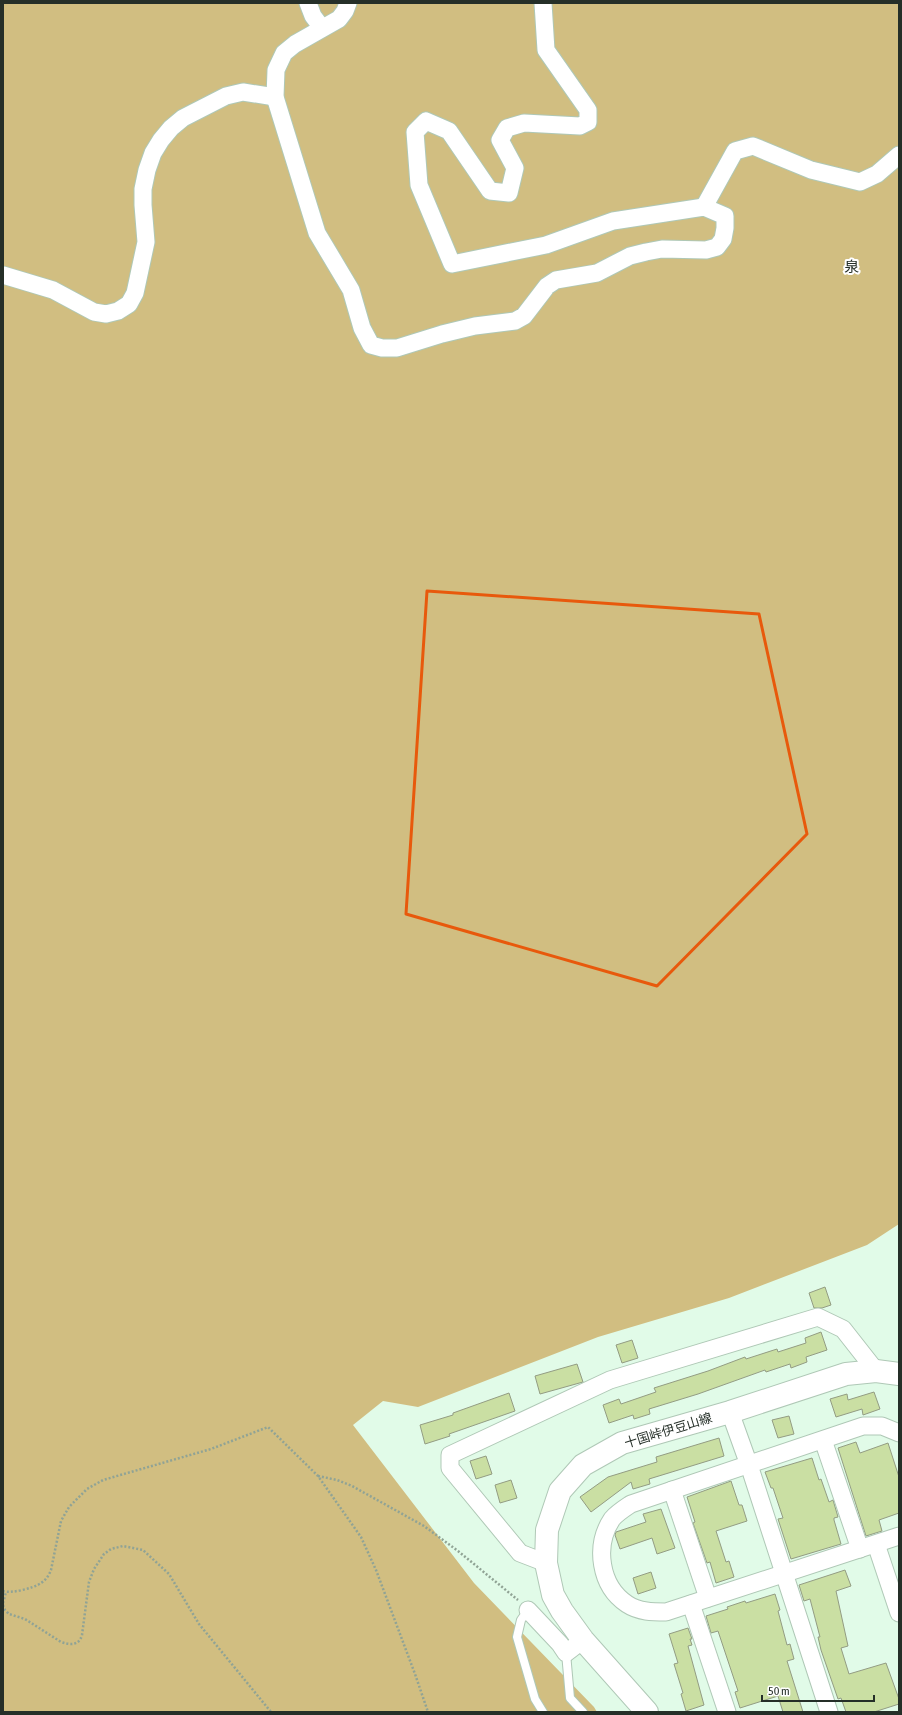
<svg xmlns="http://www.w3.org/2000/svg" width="902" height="1715" font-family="'Asap Condensed','Noto Sans JP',sans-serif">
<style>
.forest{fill:#d1be81}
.building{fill:#cadfa3;stroke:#939c83}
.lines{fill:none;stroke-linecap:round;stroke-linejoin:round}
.lane-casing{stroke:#afc8b6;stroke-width:10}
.street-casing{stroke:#afc8b6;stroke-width:19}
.secondary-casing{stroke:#afc8b6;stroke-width:24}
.path{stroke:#90a395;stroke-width:2.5;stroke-dasharray:2 2;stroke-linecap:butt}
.lane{stroke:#fff;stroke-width:8}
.street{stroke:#fff;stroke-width:17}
.secondary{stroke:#fff;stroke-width:22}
.marked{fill:none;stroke:#e8590c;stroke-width:3;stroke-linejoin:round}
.labels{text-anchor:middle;stroke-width:4;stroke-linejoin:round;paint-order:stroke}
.street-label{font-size:13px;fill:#252f28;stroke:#fff}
.quarter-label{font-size:15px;fill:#252f28;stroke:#fff}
</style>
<rect width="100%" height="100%" fill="#e1fbe8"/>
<!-- forest -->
<path class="forest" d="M3 3H899V1224L867 1245 729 1298 598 1337 418 1407 383 1401 353 1425 474 1583 594 1707 597 1712H3Z"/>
<!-- building -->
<g class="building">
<path d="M825 1287 831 1305 822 1308H814L809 1293Z"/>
<path d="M821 1332 827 1350 806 1357 807 1362 791 1368 790 1364 766 1372 765 1370 698 1394 649 1409 650 1414 634 1419 633 1415 609 1423 603 1405 619 1399 621 1404 656 1392 654 1388 708 1371 745 1357 746 1359 777 1349 778 1352 806 1343 805 1338Z"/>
<path d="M632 1340 638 1358 622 1363 616 1345Z"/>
<path d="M577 1364 583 1382 540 1394 535 1376Z"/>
<path d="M874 1392 880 1409 863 1415 862 1409 836 1417 830 1399 847 1394 848 1400Z"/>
<path d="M509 1393 515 1411 449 1434 450 1436 425 1444 420 1425 453 1415V1413Z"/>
<path d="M789 1416 794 1434 778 1438 772 1420Z"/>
<path d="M719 1438 724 1456 649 1479 650 1484 633 1489 631 1482 591 1512 580 1497 608 1477 657 1462 656 1457Z"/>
<path d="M856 1442 860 1453 888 1443 899 1477V1513L879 1520 882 1531 866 1536 838 1448Z"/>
<path d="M486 1456 492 1474 476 1479 470 1461Z"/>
<path d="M812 1458 819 1480 821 1479 829 1502 833 1500 838 1517 834 1518V1520L841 1544 791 1559 778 1519 783 1518 773 1488H771L765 1472Z"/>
<path d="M511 1480 517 1498 500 1503 495 1485Z"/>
<path d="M731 1481 739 1505H742L747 1521 716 1531 726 1562 729 1561 734 1577 716 1583 710 1562 707 1563 693 1523 695 1522 687 1497Z"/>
<path d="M661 1509 675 1548 657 1554 652 1538 620 1549 615 1535 616 1532 646 1522 643 1514Z"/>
<path d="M845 1570 851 1586 836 1591 848 1646 841 1648 849 1674 886 1663 899 1699V1704L874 1712H846L841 1698 838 1699 821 1650 818 1637H820L810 1599 804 1601 799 1585Z"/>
<path d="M651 1572 656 1588 638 1594 633 1578Z"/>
<path d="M775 1594 780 1610 778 1611 787 1645 790 1644 794 1659 787 1661 803 1712H783L778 1696 740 1708 735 1692 738 1691 718 1631 711 1633 706 1616 728 1609 727 1607 745 1601 746 1603Z"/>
<path d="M688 1628 692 1639H690L692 1645 688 1646 704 1705 686 1711 681 1694 683 1693 674 1664 678 1663 669 1634Z"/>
</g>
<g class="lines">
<defs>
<g id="lane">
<path d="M528 1610 521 1620 517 1637 535 1699 543 1712"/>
<path d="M566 1653 570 1698 583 1712"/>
</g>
<g id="street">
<path d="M308 3 313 16 322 28"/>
<path d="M348 3 345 11 339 19 295 44 284 53 276 70 275 97 317 233 351 290 362 328 371 345 382 348H397L442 334 475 326 515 321 524 316 547 286 556 280 597 273 630 256 646 252 662 249 706 250 717 247 723 239 725 228V216L704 207 613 221 546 245 452 264 419 185 415 132 426 121 449 131 490 191 509 193 515 168 500 140 507 128 524 123 580 126 588 122V110L546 50 543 3"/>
<path d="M704 207 735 151 753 146 811 170 860 182 877 174 899 155"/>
<path d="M3 275 53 290 94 312 106 314 118 311 129 304 135 293 146 242 143 205V189L147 170 153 153 161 140 171 128 183 118 226 96 243 92 275 97"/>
<path d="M730 1412 749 1465 829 1712"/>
<path d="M899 1433 882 1426H863L631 1504C625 1508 617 1513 612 1519 594 1546 600 1586 627 1604 639 1612 653 1612 666 1612L899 1536"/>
<path d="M823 1440 860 1549"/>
<path d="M672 1490 708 1598"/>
<path d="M876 1544 899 1613"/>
<path d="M546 1563 520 1553 450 1468V1455L610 1380 818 1317 843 1329 876 1371"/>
<path d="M691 1604 727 1712"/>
<path d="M528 1610 560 1644 566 1653 583 1640"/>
</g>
<path id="secondary" d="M647 1712 583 1640 562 1611 553 1595 546 1563 547 1530 560 1491 583 1465 622 1443 730 1412 846 1374 876 1371 899 1374"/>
</defs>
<!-- lane casing -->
<use href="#lane" class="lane-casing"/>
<!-- street casing -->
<use href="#street" class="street-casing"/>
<!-- secondary casing -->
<use href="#secondary" class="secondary-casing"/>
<!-- path -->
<g class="path">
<path d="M318 1476 337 1480 352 1486 424 1526 458 1551 518 1600"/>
<path d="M3 1591C11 1594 34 1588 41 1583 46 1580 49 1575 51 1570L61 1521 69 1507 87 1489 103 1480 211 1449 268 1427 318 1476 361 1537 376 1570 415 1674 428 1712"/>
<path d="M3 1603 6 1592"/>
<path d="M3 1605 5 1610 9 1614 25 1619 61 1642C70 1645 79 1646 82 1635L89 1582 94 1569 104 1554 111 1549 123 1546 143 1550 169 1574 199 1624 271 1712"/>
</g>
<!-- lane -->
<use href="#lane" class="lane"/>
<!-- street -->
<use href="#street" class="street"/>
<!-- secondary -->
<use href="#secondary" class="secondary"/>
</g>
<!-- marked area -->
<path class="marked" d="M427 591 759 614 807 834 657 986 406 914Z"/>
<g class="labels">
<!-- street labels -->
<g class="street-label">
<text transform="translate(668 1430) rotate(-17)" y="5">十国峠伊豆山線</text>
</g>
<!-- quarter labels -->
<g class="quarter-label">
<text x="852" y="272">泉</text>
</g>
</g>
<!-- border -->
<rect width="902" height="1715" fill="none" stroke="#252f28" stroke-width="8"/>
<!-- scale -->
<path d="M762 1695v6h112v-6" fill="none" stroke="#252f28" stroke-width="2"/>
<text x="768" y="1695" font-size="12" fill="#252f28" stroke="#ffffff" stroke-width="3" paint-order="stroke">50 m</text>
</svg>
